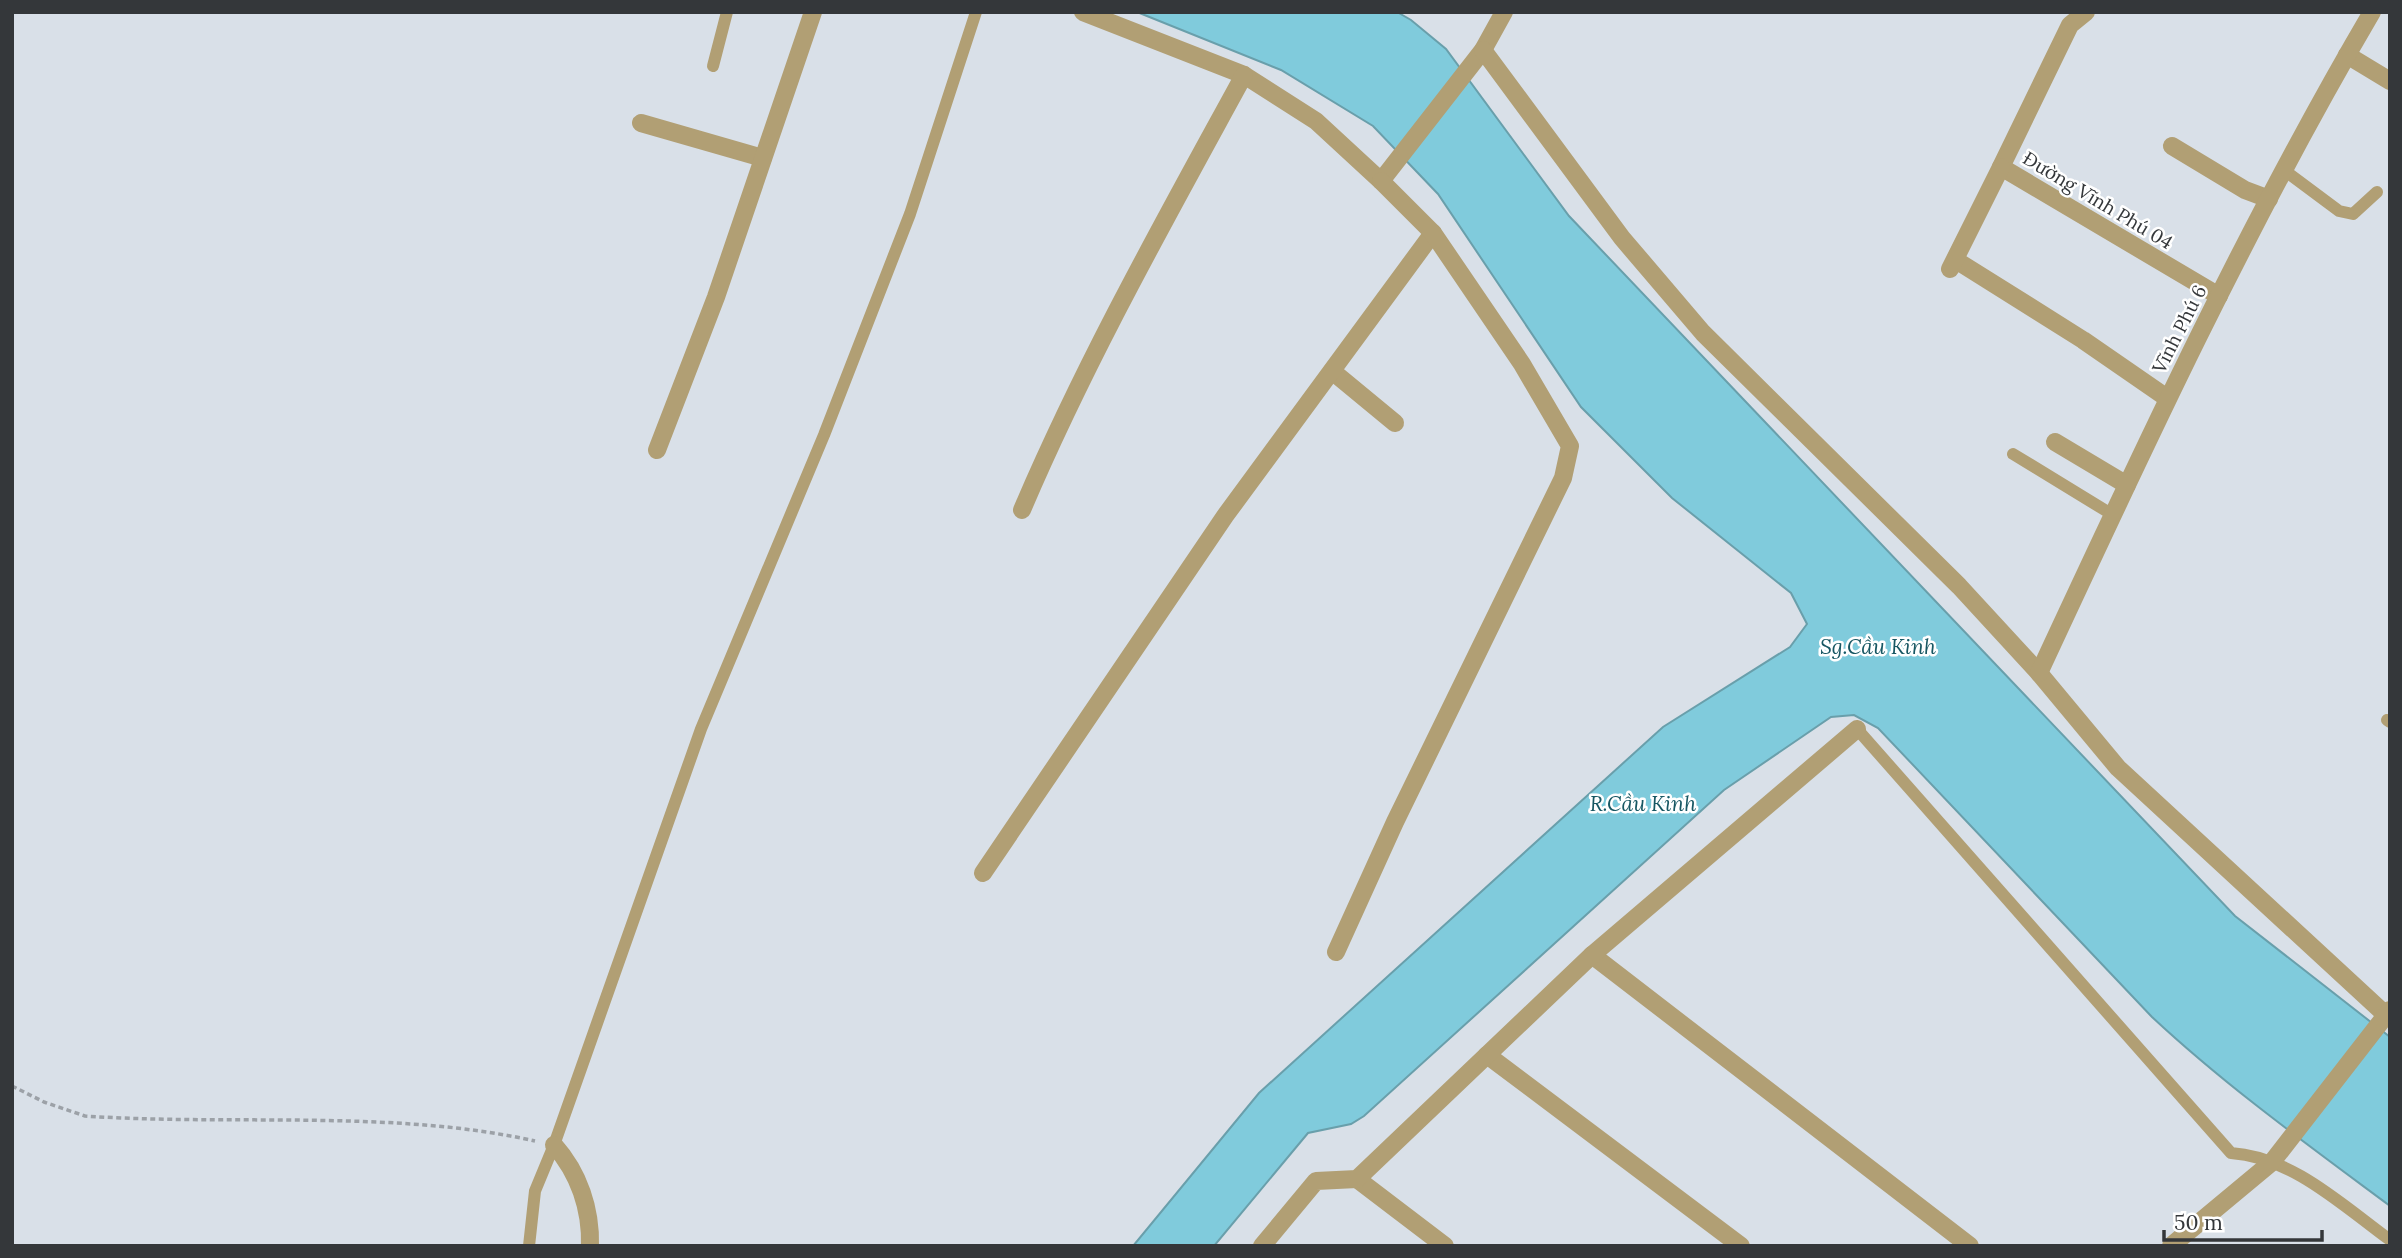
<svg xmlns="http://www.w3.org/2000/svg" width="2402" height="1258" font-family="Lora,serif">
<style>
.water{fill:#80cbdc;stroke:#699fab;stroke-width:2}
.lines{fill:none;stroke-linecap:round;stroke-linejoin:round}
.path{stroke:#9ca1a7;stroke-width:3.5;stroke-dasharray:5 3.5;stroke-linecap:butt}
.lane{stroke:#b19f74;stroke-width:12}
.street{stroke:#b19f74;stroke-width:18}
.labels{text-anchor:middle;stroke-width:5;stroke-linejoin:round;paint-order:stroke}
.street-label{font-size:19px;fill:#34373a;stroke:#fff}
.water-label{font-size:21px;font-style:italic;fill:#175763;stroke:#fff}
</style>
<rect width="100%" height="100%" fill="#d9e0e8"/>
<!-- water -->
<path class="water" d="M1137 12H1397L1411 20 1446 49 1569 216 2235 916 2390 1037V1206C2308 1145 2226 1086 2152 1017L1878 728 1854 715 1831 717 1724 790 1364 1116 1351 1124 1308 1133 1214 1246H1133L1259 1093 1663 727 1790 647 1807 624 1791 593 1672 498 1581 407 1438 194 1373 126 1281 70Z"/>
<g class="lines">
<!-- path -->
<path class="path" d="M12 1086 44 1102 85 1116C231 1126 392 1109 535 1141"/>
<!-- lane -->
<g class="lane">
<path d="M713 66 727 12"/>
<path d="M2284 170 2339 211 2353 214 2377 192"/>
<path d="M2013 454 2113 515"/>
<path d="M2387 720 2390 722"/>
<path d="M1857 729 2231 1153C2292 1157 2342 1205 2390 1240"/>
<path d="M529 1246 535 1191 554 1145 701 729 824 435 910 214 976 12"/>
</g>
<!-- street -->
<g class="street">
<path d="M1083 12 1244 75 1316 121 1381 181 1483 50 1504 12"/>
<path d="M2086 12 2070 25 2001 167 2219 296"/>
<path d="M1483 50 1622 238 1703 333 1959 586 2039 673 2118 768 2386 1015"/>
<path d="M2347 55 2390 81"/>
<path d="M641 123 763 158"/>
<path d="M2172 146 2245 190 2269 199"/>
<path d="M1962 264 2083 340 2167 398"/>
<path d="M1950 269 2001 167"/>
<path d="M1332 371 1395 423"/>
<path d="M2055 442 2127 485"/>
<path d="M657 450 716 297 813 12"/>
<path d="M1022 510C1086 360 1166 218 1244 75"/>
<path d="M2039 673C2143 449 2247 225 2372 12"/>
<path d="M983 873 1225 516 1433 233"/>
<path d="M1336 952 1395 822 1563 478 1570 446 1522 364 1433 233 1381 181"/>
<path d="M1592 955 1970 1246"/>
<path d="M1487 1055 1741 1246"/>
<path d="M554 1145C579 1173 591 1209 590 1246"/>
<path d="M1357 1179 1445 1246"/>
<path d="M1262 1246 1316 1181 1357 1179 1592 955 1857 729"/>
<path d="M2171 1246 2272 1162 2390 1010"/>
</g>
</g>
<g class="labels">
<!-- street labels -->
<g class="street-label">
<text transform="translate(2098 200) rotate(31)" y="7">Đường Vĩnh Phú 04</text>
<text transform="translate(2179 329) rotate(-63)" y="7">Vĩnh Phú 6</text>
</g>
<!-- water labels -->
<g class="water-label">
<text x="1878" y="654">Sg.Cầu Kinh</text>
<text x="1643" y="811">R.Cầu Kinh</text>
</g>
</g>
<!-- border -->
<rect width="2402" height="1258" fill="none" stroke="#34373a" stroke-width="28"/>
<!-- scale -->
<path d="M2164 1230v10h158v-10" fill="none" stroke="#34373a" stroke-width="3.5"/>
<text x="2174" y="1230" font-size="21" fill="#34373a" stroke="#ffffff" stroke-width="5" paint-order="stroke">50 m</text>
</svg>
